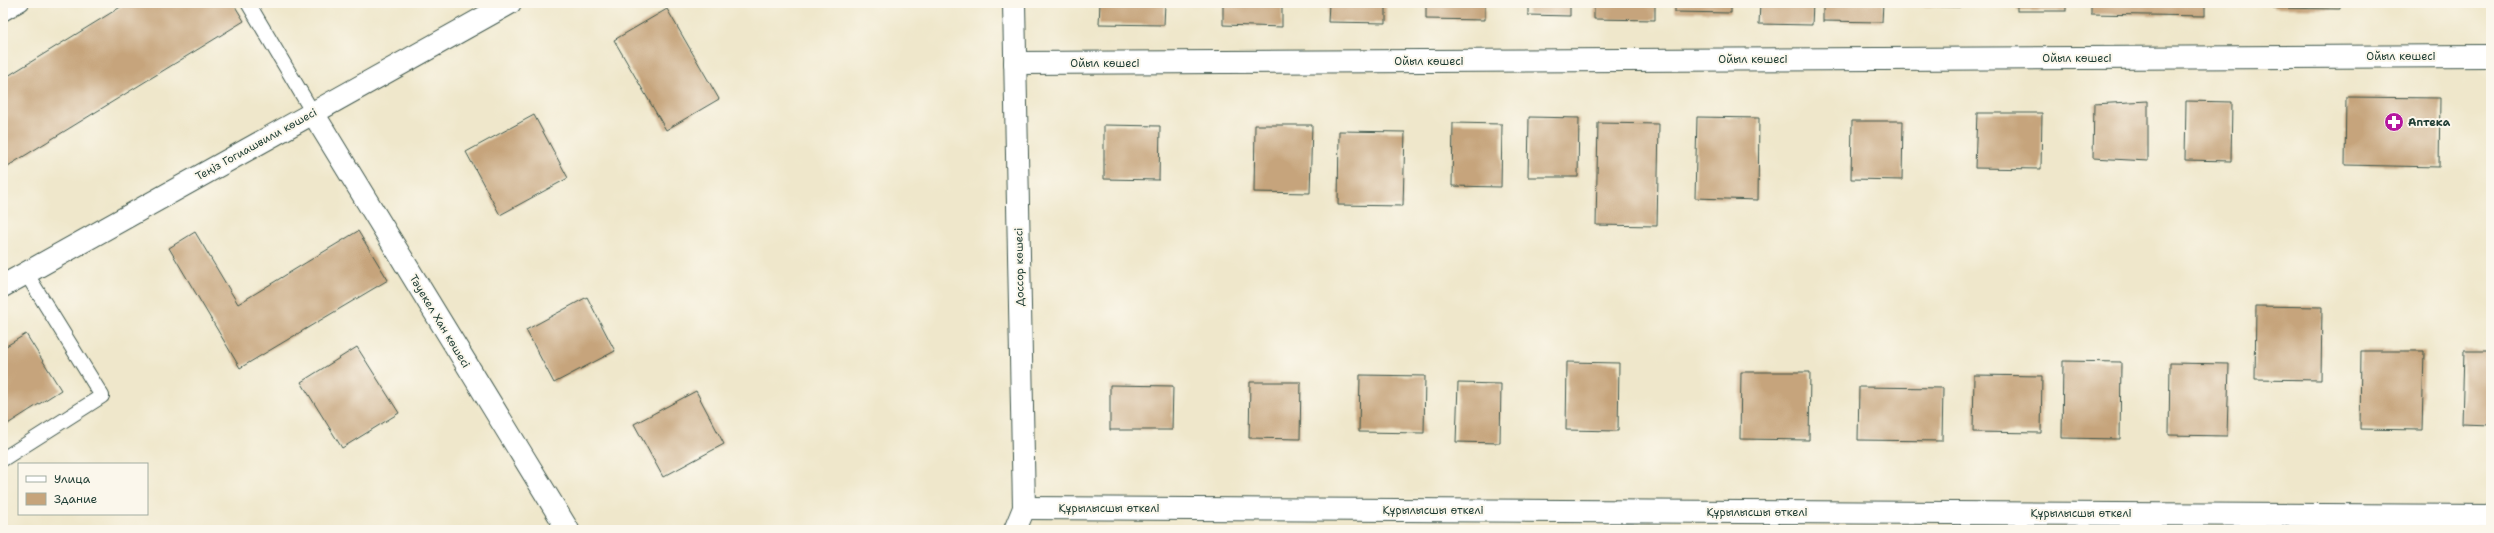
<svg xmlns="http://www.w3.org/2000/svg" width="2494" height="533" font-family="'Shantell Sans',sans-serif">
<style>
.building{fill:#c6a47b}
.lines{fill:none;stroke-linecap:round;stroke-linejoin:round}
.lane-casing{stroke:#3e564b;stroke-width:16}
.street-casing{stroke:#3e564b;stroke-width:24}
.lane{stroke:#fff;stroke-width:14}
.street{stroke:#fff;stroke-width:22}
.labels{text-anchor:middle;stroke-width:4;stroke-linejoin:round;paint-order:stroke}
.street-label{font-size:11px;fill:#1f3d34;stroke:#fbf7ec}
.poi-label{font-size:11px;font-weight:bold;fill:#1f3d34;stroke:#fbf7ec;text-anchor:start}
</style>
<rect width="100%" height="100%" fill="#fbf7ec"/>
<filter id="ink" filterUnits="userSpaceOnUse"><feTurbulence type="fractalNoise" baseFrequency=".025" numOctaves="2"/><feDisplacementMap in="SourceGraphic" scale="8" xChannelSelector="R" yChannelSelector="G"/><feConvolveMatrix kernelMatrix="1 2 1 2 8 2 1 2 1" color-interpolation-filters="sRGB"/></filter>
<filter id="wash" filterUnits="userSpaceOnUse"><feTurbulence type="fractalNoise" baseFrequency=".012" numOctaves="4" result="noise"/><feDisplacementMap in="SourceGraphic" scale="16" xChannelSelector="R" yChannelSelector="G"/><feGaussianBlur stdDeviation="0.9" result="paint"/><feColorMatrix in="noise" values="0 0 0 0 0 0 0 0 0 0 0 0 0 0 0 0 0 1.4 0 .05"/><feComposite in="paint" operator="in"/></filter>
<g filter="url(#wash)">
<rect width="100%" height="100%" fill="#efe7cb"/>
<g id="blocks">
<!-- building -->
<g class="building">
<path d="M127 3H233L244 21 3 169V79Z"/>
<path d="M1100 3H1165L1164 25 1099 24Z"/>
<path d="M1223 3H1282V27L1223 25Z"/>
<path d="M1329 3H1386V23L1328 22Z"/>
<path d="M1426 3H1485V20L1426 19Z"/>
<path d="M1528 3H1570V16L1528 15Z"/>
<path d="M1594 3H1655V20L1594 19Z"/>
<path d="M1675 3H1731V13L1675 12Z"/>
<path d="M1760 3H1813L1812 25 1759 24Z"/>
<path d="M1823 3H1883L1882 22 1823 21Z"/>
<path d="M1902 3H1960V7L1902 6Z"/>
<rect x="2017" y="3" width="49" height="8"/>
<path d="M2091 3H2205V16L2091 14Z"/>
<path d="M2274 3H2340V9L2273 8Z"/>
<path d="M667 9 719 99 666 130 614 40Z"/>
<path d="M2346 97 2440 98 2439 167 2345 165Z"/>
<path d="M2148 101V161L2093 158 2094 104Z"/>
<path d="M2186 101 2232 102 2231 161 2185 160Z"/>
<path d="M1977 113H2042L2041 169 1975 168Z"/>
<path d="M534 115 568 178 500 215 466 152Z"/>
<path d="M1529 117 1579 118 1578 177H1528Z"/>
<path d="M1697 117 1759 118 1758 200 1695 198Z"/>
<path d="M1852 121H1903L1902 180 1851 179Z"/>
<path d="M1453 123 1502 124 1501 187 1452 186Z"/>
<path d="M1598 123 1659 124 1657 226 1596 225Z"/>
<path d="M1104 125 1160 126 1159 180 1104 179Z"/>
<path d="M1255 125H1312L1310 193 1254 192Z"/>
<path d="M1339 131 1405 132 1403 206 1338 205Z"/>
<path d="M358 231 388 280 240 368 169 248 195 232 238 304Z"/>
<path d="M587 297 615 351 554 383 526 330Z"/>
<path d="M2256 306 2322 307 2321 380 2255 379Z"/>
<path d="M26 334 61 390 3 427V348Z"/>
<path d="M357 347 399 413 342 448 301 382Z"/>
<path d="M2361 351H2424L2422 430 2360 429Z"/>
<path d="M2464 351H2491V425L2462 424Z"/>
<path d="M2063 361 2121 362 2120 439 2062 438Z"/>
<path d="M1567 362 1619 363 1618 431 1566 430Z"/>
<path d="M2170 363 2229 364 2227 436 2169 435Z"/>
<path d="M1741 372H1810L1809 440 1740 439Z"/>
<path d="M1360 375 1425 376 1424 433 1359 432Z"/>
<path d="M1974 375 2042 376 2041 433 1973 432Z"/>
<path d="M1250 382H1301L1300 439 1249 438Z"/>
<path d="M1458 383 1501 384 1500 443 1456 442Z"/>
<path d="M1110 385 1173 386 1172 430H1110Z"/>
<path d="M1859 387 1943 388 1942 441 1858 440Z"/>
<path d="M696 391 724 444 663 477 634 424Z"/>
</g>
</g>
</g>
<g filter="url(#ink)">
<use href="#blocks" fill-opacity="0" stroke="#3e564b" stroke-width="1"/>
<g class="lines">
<defs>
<g id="lane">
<path d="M248 3 313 113"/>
<path d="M3 14 22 3"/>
<path d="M3 459 102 396 26 273"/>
</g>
<g id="street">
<path d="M1014 3 1024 508 1015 530"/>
<path d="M1015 63 2491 56"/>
<path d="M313 113 568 530"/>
<path d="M3 286 510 3"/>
<path d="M1024 508 2491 516"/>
</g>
</defs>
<!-- lane casing -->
<use href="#lane" class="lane-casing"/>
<!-- street casing -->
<use href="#street" class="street-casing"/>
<!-- lane -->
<use href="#lane" class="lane"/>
<!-- street -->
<use href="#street" class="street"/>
</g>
</g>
<!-- icons -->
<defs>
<symbol id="pharmacy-disc" viewBox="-11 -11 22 22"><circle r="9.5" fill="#b5179e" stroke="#fbf7ec"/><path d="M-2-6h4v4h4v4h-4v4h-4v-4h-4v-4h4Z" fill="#fff"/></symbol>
</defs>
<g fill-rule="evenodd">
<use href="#pharmacy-disc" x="2383" y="111" width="22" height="22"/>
</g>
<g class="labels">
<!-- street labels -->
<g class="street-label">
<text x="2401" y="60">Ойыл көшесі</text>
<text x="2077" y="62">Ойыл көшесі</text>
<text x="1753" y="63">Ойыл көшесі</text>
<text x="1429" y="65">Ойыл көшесі</text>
<text x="1105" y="67">Ойыл көшесі</text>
<text transform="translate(256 144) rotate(-29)" y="4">Теңіз Гогиашвили көшесі</text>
<text transform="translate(1019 267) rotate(-91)" y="4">Доссор көшесі</text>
<text transform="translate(440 321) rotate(59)" y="4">Тәуекел Хан көшесі</text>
<text x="1109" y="512">Құрылысшы өткелі</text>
<text x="1433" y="514">Құрылысшы өткелі</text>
<text x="1757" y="516">Құрылысшы өткелі</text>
<text x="2081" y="517">Құрылысшы өткелі</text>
</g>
<!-- poi labels -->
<g class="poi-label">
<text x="2408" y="126">Аптека</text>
</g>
</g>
<!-- margin -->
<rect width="2494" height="533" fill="none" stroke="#fbf7ec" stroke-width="16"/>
<!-- legend -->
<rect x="18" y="463" width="130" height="52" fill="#fbf7ec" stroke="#a3ada2"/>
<rect x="26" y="476" width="20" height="6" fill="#ffffff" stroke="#a3ada2"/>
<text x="54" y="483" font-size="12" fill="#1f3d34">Улица</text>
<rect x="26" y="493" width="20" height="12" fill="#c6a47b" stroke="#a3ada2"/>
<text x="54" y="503" font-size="12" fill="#1f3d34">Здание</text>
</svg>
